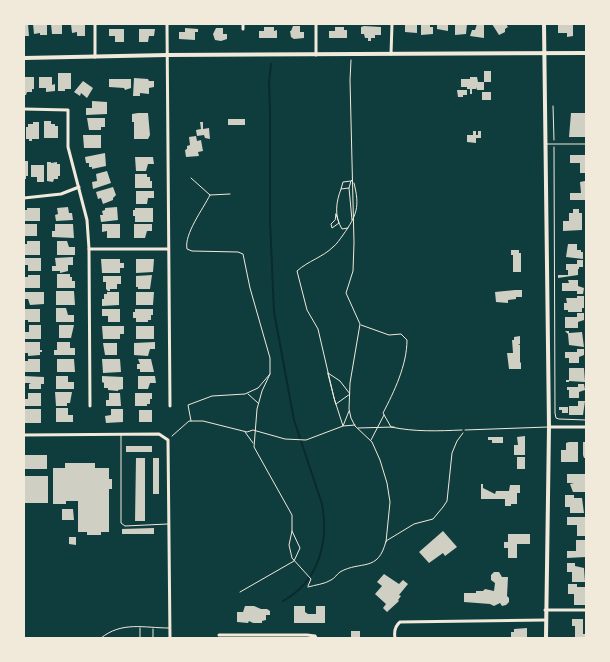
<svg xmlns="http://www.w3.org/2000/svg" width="610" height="662" font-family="Ubuntu,sans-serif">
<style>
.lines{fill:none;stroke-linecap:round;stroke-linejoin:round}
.stream{stroke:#0a2a2b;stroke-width:2}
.building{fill:#cfcfc3}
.path{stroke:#f1e9da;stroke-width:1}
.service{stroke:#f1e9da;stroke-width:1}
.minor{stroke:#f1e9da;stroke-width:3}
.tertiary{stroke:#f1e9da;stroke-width:4}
</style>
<rect width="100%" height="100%" fill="#0f3d3e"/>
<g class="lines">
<!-- stream -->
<path class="stream" d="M271 64 269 82 270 111V221L274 312 294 420 322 504C329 542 319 581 283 601"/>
</g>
<!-- building -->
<g class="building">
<path d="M24 24H28L29 36H24Z"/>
<path d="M33 24H47V35H40V33L34 34Z"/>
<path d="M51 24H62V34H52Z"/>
<path d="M71 24H85V36H77V32L72 33Z"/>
<path d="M405 24H417V33L405 32Z"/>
<path d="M421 24H430V27H433V34L421 35Z"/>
<path d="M437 24H448V31L437 29Z"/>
<path d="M455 24H467L466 34 455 35Z"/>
<path d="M477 24H484V38L470 36 472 30H475Z"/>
<path d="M492 24H506L508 27 505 29V32L499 35Z"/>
<path d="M558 24H573V36L567 37V33H558Z"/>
<path d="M293 26H300V32H304V38L294 39 291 37 290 31H291Z"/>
<path d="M364 26 381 27V35H375V38H371V41H368V38H365L364 34H361V27Z"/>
<path d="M264 27H274V31L277 30V38H259V31H264Z"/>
<path d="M335 27H344V30H347V38H329V31H335Z"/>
<path d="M185 28 198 29V32H195V40L179 39V32H185Z"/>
<path d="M216 28H223V34H227V39L221 41 215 40 213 34Z"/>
<path d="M109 29H124V42H115V36H109Z"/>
<path d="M139 29H155L154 36H149L148 42H139Z"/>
<rect x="484" y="71" width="7" height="11"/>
<path d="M58 73H71V89H65V91H58Z"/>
<path d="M24 77H34V89H32V92H27L26 95H24Z"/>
<path d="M39 77H52V85L55 84V91L46 92V88H39Z"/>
<path d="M470 77H477L478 82H484V90H477L476 87V89H472V94H470V89H467V87H461V79H470Z"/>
<path d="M134 78 148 79 149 81H154V87L149 88V94L140 93V96H133Z"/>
<path d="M109 79H131V88L125 90 124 88 109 87Z"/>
<path d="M83 81 93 88 87 98 81 93 80 96 74 92Z"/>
<path d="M457 90H467V95H463V97H458Z"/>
<rect x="482" y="92" width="9" height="8"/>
<path d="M92 101 107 102V114L86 115V108H92Z"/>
<path d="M138 113H148L150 135 148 139H134V122H132V114Z"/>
<path d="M571 113H586V137H569Z"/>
<path d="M87 118H105V127H101V130H89Z"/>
<rect x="228" y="119" width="17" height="6"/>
<path d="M44 121H51V124H55V126H58V138H44Z"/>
<path d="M33 122H39V139H32V141H29V139H26V127H28V124H33Z"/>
<path d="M200 122H203V129L209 128 210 139 205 138 204 135 197 136 196 130 201 129Z"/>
<path d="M473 131H476V135H478V131H481V138H476V143L467 142V135H473Z"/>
<path d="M83 135H101V148H84Z"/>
<path d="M196 136 197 141 201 140 203 151 198 152 199 156 186 157 185 150 187 149V146L190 145 189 137Z"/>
<path d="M105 153 106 166 92 169V167H89V163H86L85 157Z"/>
<path d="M570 155H586V173H580V163H570Z"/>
<path d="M135 157H153L154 164H148L146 171H136Z"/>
<path d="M24 161H28V176H26V179H24Z"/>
<path d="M47 162H51V163L57 162V164H60V176H58V179H54L53 182 47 181Z"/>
<path d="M31 165H44V182H37V177H31Z"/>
<path d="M107 171 111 183 93 189 92 182 97 181 96 174Z"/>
<path d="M135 174H147V177H150V181H152V188H135Z"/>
<path d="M585 181 586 182V200H570V193H581L580 182Z"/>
<path d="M113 187 116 195 113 198V200L103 204 101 198 98 199 96 192Z"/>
<path d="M136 191H154V198H148L147 204H136Z"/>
<path d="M68 207 69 213H72L73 220 56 221 55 215 58 214 57 208Z"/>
<path d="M117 207 118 220 101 222 100 215H103L102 211 105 210V208Z"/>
<path d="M27 208H40V221H24V210H27Z"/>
<path d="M135 208H153V222H135V216H133V210H135Z"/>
<path d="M573 209H579V213H582V230L563 231V221H569V213H573Z"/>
<path d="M24 224H37V236H25Z"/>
<path d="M55 224H73L74 238 52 237V231H55Z"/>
<path d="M102 224H120V238H107V231L102 232Z"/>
<path d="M134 224H152V231H147L145 238H134Z"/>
<path d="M27 241H40V255H24V244H27Z"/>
<path d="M57 241H67L69 247H75V255H57Z"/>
<path d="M568 244H577V250H581V252H583V259L566 257Z"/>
<path d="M511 250H519V253H521V272H513V255H511Z"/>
<path d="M73 257V265H68V271L60 273V271H52V266H56L55 258Z"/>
<path d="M24 258H41V271H28V265H24Z"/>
<path d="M101 259H120V263H124V268H120V273H102Z"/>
<path d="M136 259H154L153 272 136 273Z"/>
<path d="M577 260H583V267H579V269H578V275L558 278V275H568V270H566V264H577Z"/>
<path d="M57 274H70V277H72V281H75V288H57Z"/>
<path d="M28 275H40V288H24L25 277H28Z"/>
<path d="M152 275 150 289H138V287H136V276Z"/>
<path d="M103 276H121V284H117V289H110V291H108L106 289V282H103Z"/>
<path d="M568 280H578V286L584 288 583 294H577V291H562V283H569Z"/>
<path d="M515 290H522V297H516V299L508 300V303L496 302 495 292Z"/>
<path d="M56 291H74L75 305H56Z"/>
<path d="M24 292H44V304L30 305 28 299H24Z"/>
<path d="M107 292H119V305L102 306V299H104V294H107Z"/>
<path d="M136 292H154L153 305H136Z"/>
<path d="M577 296H584V308H582V312H568V310H564V303H567L566 298H577Z"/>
<path d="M56 308H66L68 315H74V322H56Z"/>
<path d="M24 309H40V322H28V320H25Z"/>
<path d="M102 309H120V322H108V316H102Z"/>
<path d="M135 309H153V315H151V320H148V322H136V318H133V312H135Z"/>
<path d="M577 313H584V320L578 322V328H565V317H577Z"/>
<path d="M29 325H41V339H24V332H29Z"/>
<path d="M59 325H74L71 338H59Z"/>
<path d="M102 326H124V334H120V339H103Z"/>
<rect x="136" y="326" width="18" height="13"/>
<path d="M565 331H569V333L582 332 584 347 569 345 568 334Z"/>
<path d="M520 336V344L518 345H520V363L521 362V369H509L507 353H513L512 340H514V337Z"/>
<path d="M24 342H40V350H42V352H40V355L28 356V353H25Z"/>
<path d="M57 342H70V348H75V355H54V350H57Z"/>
<path d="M155 342V349H150L148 356 134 355V343Z"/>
<path d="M103 343H117V355H105Z"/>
<path d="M577 349H584V355L579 357V363H569V358H565V352H577Z"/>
<path d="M28 359H40V372H24L25 361H28Z"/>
<path d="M57 359H74L75 372H57Z"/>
<path d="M102 359H120L121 372 103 373Z"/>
<path d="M138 359H151L154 372H140V369H137V364H140Z"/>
<path d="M569 368H584L585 382 569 381V382H566V380H569Z"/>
<path d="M24 376 44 377V384H41V389H29V384L31 383H24Z"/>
<path d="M56 376H68V382H74V389H56Z"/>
<path d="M102 376 123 377V389L118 390V391L108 390V388H104V383L102 382Z"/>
<path d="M138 376H155L156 383H150L148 389H138Z"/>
<path d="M578 384H584L585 390 579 392V398H569V390H567V387H578Z"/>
<path d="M55 392H72L70 403H67V406H56Z"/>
<path d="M28 393H41V406H24V399H28Z"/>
<path d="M109 393H120L121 406H106V400H109Z"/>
<path d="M135 393H152V399H150V404H147V406H135Z"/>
<path d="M578 401H585L583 415H569V406H578Z"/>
<path d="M559 407H568V413H562V410H559Z"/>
<path d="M56 408H68V415H73V422H56Z"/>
<rect x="24" y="409" width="17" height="14"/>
<path d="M111 409H123V422L106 423 105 416 111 415Z"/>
<rect x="139" y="410" width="13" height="12"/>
<path d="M525 436V455H514V445H518L517 437Z"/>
<path d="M488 437H503V443H492V440H488Z"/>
<path d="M569 442H578V462H561V450H566V443Z"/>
<path d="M583 442H586V458H584L583 455Z"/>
<rect x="126" y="446" width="26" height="6"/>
<rect x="24" y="455" width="23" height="14"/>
<rect x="517" y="457" width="8" height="12"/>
<path d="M136 458H145V521H135Z"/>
<rect x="153" y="458" width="6" height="36"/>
<path d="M65 463H95V468H109V479H112V489H109V532H101V535H87V532H78V501H66V504H53V468H65Z"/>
<path d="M567 474H586V492H573L570 484 574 483H567Z"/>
<rect x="25" y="476" width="23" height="27"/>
<path d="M481 484H483V488L495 494 496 491H509L510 485H520V493H517V504H511V506H505V499H481Z"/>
<path d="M565 495H574V498H582L584 513H570V507H565Z"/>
<path d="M62 509H73L74 520H62Z"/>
<path d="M567 517H586V536H577V525H567Z"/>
<path d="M154 528V534H122V529Z"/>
<path d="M443 531 457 547 445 556 443 553 429 563 419 552Z"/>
<path d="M508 534H530V544H517V558H508V548H504V542H508Z"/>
<path d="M69 537H76V545L69 544Z"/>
<path d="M576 540H586V557L567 558V551H576Z"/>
<path d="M567 563H575V566L584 568 585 582H572V572H567Z"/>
<path d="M494 572H499L502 577H508L507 596 509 598V602L506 605 502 606 500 603 494 606 490 604 464 602V593H476V591H483L485 589 494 591 495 583 491 580V575Z"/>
<path d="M384 574 399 584 403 580 408 584 399 595 401 596 398 600 399 601 387 612 383 608 386 604 375 594 382 586 377 582Z"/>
<path d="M568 584H577V587H586V605H574V594H568Z"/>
<path d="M245 606H254L261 609H267L270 611V615H266V620L262 621V623H253L249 621 248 623 237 622V612H243Z"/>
<path d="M294 606H305V612L308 614H316V606H325V623H294Z"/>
<path d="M572 619H583V634H585V638H575V626H572Z"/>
<path d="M527 628V638H511V632H514V629Z"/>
<rect x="351" y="631" width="9" height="7"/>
</g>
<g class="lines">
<!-- path -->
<g class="path">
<path d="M351 60 350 80 354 243 353 271 346 293 360 324 350 383 349 409 351 418 355 426 372 442 380 460 387 483 390 502 386 542"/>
<path d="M553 106 554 140"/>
<path d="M554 147 555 413 556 418 559 419 586 420"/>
<path d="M191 178 210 195"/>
<path d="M351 181 343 182 341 189 349 188 351 181 352 180"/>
<path d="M354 183C360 207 357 215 343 235 340 239 337 244 333 247 323 257 308 261 297 271L307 310 318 329 334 398 343 426 355 425"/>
<path d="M349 188 352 220"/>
<path d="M341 189C336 202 334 216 342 229L348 228"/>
<path d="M336 214 339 223 332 228 331 224 335 220Z"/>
<path d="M361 325 389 335 401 334 407 340C407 365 394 392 383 413L391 427C415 432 438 431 462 430"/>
<path d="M328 373 340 381 350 394 336 404Z"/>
<path d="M270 374 262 391 257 409 254 447 292 515V531L289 545 292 558 311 579 308 586"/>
<path d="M248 394 258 403"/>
<path d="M191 421 188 405 212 396 245 394 258 388 270 374V358L250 288 243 254 238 252 192 251 187 249C184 234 203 209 210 195L230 194"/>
<path d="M358 428 394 427"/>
<path d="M245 432 253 443"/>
<path d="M172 436 189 421H203L247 432 253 430 285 439 306 440 343 426 349 411"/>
<path d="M371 440 384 415"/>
<path d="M308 587C315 585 325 584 331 580 335 578 337 574 340 572 361 560 378 573 386 541L414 524 433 519 443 507 447 501 452 453 457 441 463 433"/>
<path d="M240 592 294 561 300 548 292 531"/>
</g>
<!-- service -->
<g class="service">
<path d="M546 144H586"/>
<path d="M465 430 548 427"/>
<path d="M121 435V523L125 526 168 524"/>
<path d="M101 638C122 621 144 628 169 628"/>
<path d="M140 638V628"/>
<path d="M153 638V629"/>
</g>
<!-- minor -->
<g class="minor">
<path d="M95 24V57"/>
<path d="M167 24 170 406"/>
<path d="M243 24V29"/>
<path d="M316 24V55"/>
<path d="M391 54 392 24"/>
<path d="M24 109 68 110V147L87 220 89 249 90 406"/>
<path d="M24 198 61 194 79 187"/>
<path d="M89 249H168"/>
<path d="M549 427H586"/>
<path d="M24 435 159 434 168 440 170 638"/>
<path d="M545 610H586"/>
<path d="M219 635H307L315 636 316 638"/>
<path d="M395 638C394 632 395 626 400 622L546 620"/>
</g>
<!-- tertiary -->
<g class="tertiary">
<path d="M544 24 549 427 546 638"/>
<path d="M24 58 167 55 586 53"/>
</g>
</g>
<!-- border -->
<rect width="610" height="662" fill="none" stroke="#f1e9da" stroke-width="50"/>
</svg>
